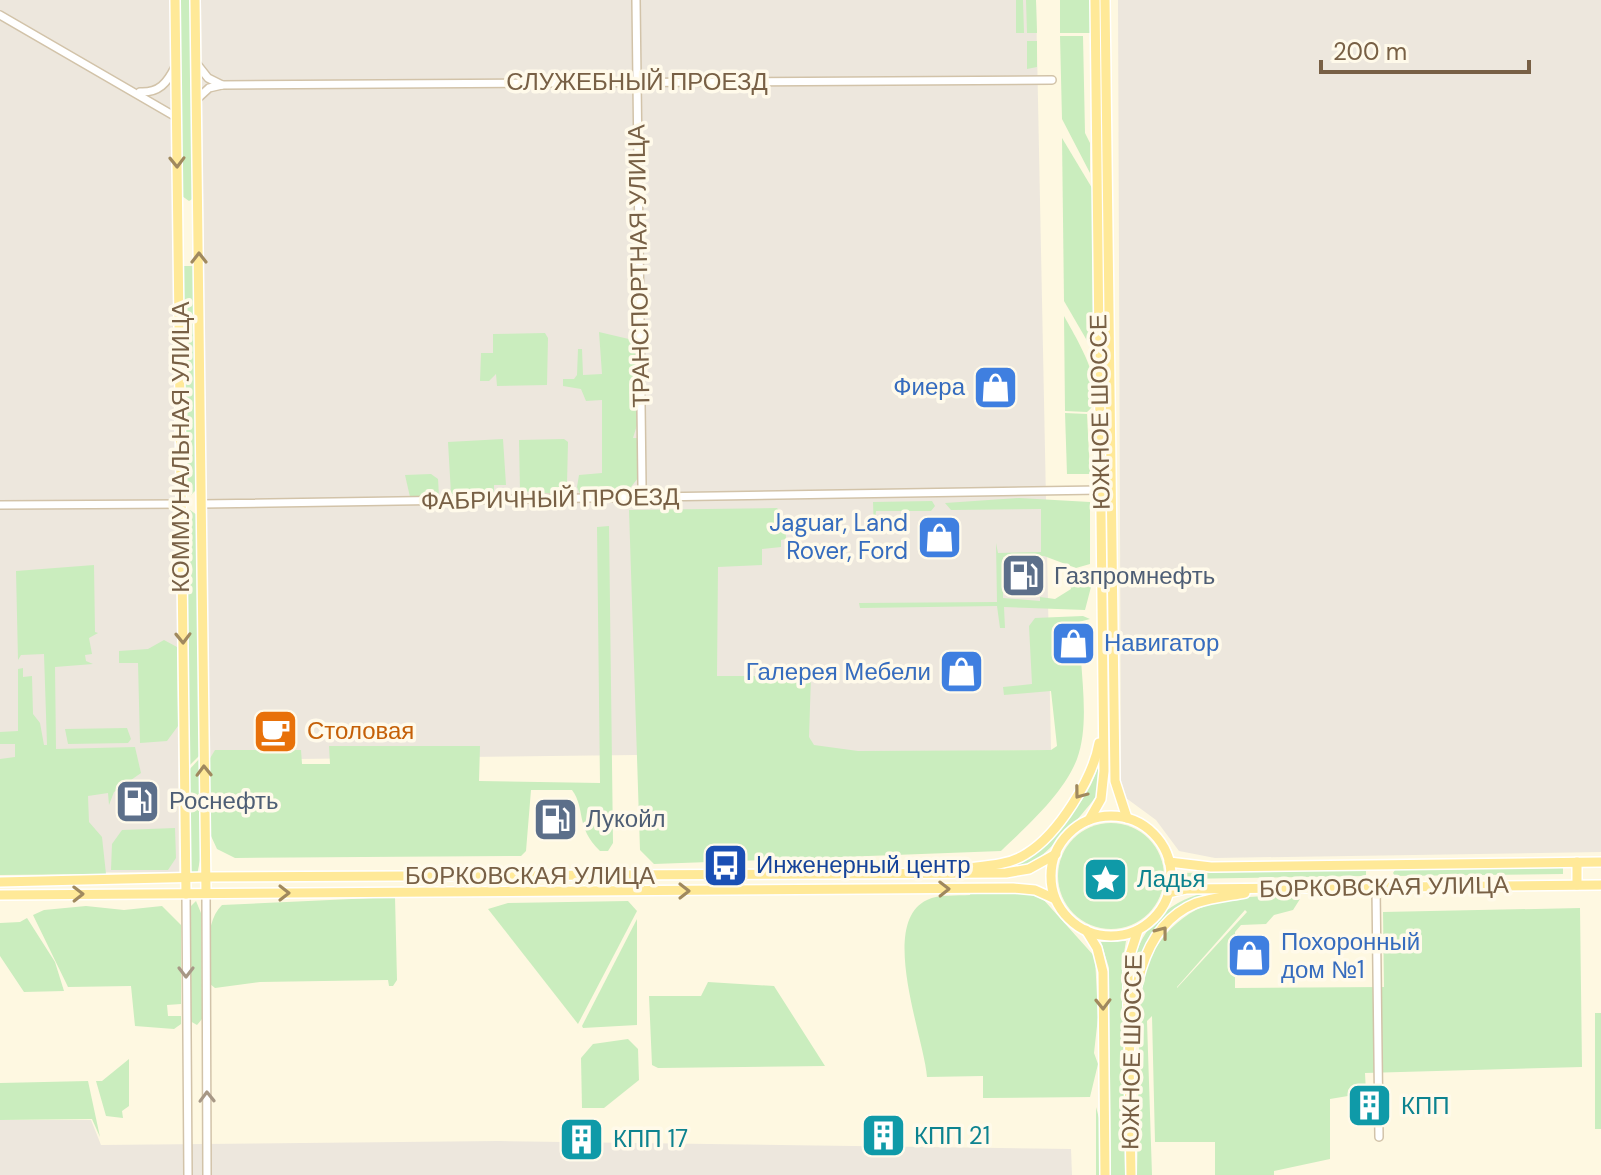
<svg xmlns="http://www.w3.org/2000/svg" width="1601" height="1175" font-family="'DM Sans',sans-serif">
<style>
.industrial{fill:#ede7dd}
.green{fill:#caedbe;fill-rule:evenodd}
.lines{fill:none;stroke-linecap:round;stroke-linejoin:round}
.minor-casing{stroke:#d2c3a9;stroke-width:10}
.major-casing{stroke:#fff;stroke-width:12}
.minor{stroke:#fff;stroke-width:7}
.major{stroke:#ffe998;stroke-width:9}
.oneway{stroke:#a0895e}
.oneway2{stroke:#a79886}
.labels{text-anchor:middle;stroke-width:7;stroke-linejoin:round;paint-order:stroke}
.street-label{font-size:24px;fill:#786045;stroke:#fffaea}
.shop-label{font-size:24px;fill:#366cbe;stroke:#fffaea;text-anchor:end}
.service-label{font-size:24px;fill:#4e5e75;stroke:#fffaea;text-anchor:start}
.food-label{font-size:24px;fill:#c56008;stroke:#fffaea;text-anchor:start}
.transit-label{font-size:24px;fill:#164399;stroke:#fffaea;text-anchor:start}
.culture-label{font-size:24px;fill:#0d838f;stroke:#fffaea;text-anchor:start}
</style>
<rect width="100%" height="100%" fill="#fef8e1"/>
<!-- industrial -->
<g class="industrial">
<path d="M0 0H172L179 872 0 873Z"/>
<path d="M201 0H1036L1051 750 209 760Z"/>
<path d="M1118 0H1601V852L1215 858 1179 851 1156 820 1126 798 1121 784Z"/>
<path d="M0 1120H91L101 1145 499 1141 1071 1149 1072 1175H0Z"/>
</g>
<!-- green -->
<g class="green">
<path d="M179 0H191L194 198 189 201 182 196Z"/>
<path d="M1016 0H1023L1024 33H1016Z"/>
<path d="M1026 0H1036L1037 33H1027Z"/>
<rect x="1060" y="0" width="30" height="33"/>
<path d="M1083 36 1085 133 1090 143V173L1062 119 1060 36Z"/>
<path d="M1027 41H1037V67L1027 69Z"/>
<path d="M1062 138 1092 188 1093 351 1064 301Z"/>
<path d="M183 266H195L197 489 191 495 185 489Z"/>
<path d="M1064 316C1075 336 1112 395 1087 412L1065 411Z"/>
<path d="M599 332 633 340 635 344 637 425 633 438H637L638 478 627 492 580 494 577 487 579 475 602 473V400L586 401 581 389 563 386V379H574L577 375 578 349H582L583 375 602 374Z"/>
<path d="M545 333 548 338 547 385 497 386 496 374 489 381H480L481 353H493V334Z"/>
<path d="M1065 413 1087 414 1090 474H1067Z"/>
<path d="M503 439 506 485H494V492L451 494 448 442Z"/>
<path d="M564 439 568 442 567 484 561 494 520 491 519 440Z"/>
<path d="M431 474 438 479 439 496 410 497 405 475Z"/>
<path d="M1019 498 1090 502V564L1076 568 1044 556 1003 557V598L1040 601V597L1055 599 1071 589 1070 585 1085 583 1091 587 1085 610 1004 607 1005 628H1000L997 606 860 608 859 603 997 602 996 543 998 553 1041 552V509L951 510 945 503Z"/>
<path d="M932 501 935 506 931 511H876L874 531 873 502Z"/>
<path d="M777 508 785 518 786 539 781 540V547L762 549V565L718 567 717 676H811L809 737 814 745 858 751 1051 750 1057 746 1051 691 1004 695 1003 687 1032 684 1029 626 1035 618 1083 616 1090 619 1075 623 1067 637 1068 660 1081 659C1083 691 1088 729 1077 759 1064 793 1027 826 1001 851L654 864 640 850 629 510Z"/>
<path d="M190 510 197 515 200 755 188 767 185 514Z"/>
<path d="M609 526 613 843 608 851H600C575 827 586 809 572 790H531L526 851 521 856 235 858 217 849 211 836 209 760 215 750H301L302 764H330L329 746H480L479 781 600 783 597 527Z"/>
<path d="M94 565 95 632 98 633 89 638 92 654 85 655 86 661 93 664 55 667 56 749 135 747 141 773 114 792 109 805 108 793 88 796 89 822 102 837 106 874 0 875V759L15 757V744H0V732L18 731V669L23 668V677L32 676 33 714 40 723 44 745H47L44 654 21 655 18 660 16 571Z"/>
<path d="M164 640 177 647 178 726 167 741 140 743 138 663H119V651L148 649Z"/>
<path d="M127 728 131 739 128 743 68 744 65 729Z"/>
<path d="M200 758 201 855 197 875 191 873 189 867 188 771Z"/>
<path d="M1099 762C1099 772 1101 784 1097 794 1094 803 1043 858 1033 862 1026 866 1017 866 1008 866 1045 843 1089 807 1099 762Z"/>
<circle cx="1111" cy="876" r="53"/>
<path d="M175 828 176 858 168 870H111L112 844 122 830Z"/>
<path d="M1563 868V874L1395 876 1393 873 1395 870Z"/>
<path d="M1366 870V876L1179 879 1178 873Z"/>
<path d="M1008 889 1042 898 1095 957 1098 1017 1094 1053 1098 1064 1090 1097 983 1098V1076L927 1077C924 1037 878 923 927 900 939 894 957 896 970 895L971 890Z"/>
<path d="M1298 894 1300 899 1293 910 1274 915 1266 924 1241 925 1235 932V988L1384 987 1383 912 1580 908 1582 1067 1365 1073 1366 1093 1330 1099V1159L1274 1171V1175H1215V1142H1155L1152 1016 1147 1021 1152 1175H1137L1140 996C1142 971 1149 954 1166 934 1203 892 1246 899 1298 894ZM1245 910 1247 912 1177 988V987Z"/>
<path d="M1197 895H1209C1178 902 1140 948 1133 978 1131 941 1161 905 1197 895Z"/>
<path d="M395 897 397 980 393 986H389L388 980 260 982 215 988 210 984C210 959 203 924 222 905Z"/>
<path d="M196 901 201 913 202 1019 197 1025 190 1021 189 908Z"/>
<path d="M628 901 637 911 578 1024 488 909 508 903Z"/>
<path d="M86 906 124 910 162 906 181 925V1004L167 1005 168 1016H181V1024L174 1029 135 1026 131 986 68 987 33 915 44 910Z"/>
<path d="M27 918 55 962 64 991 24 992 0 956V923L20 922Z"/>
<path d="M637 919V1025L583 1028 582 1026Z"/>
<path d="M1126 941 1122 965 1125 1175H1111L1109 968 1101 942Z"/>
<path d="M708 982 774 986 825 1066 658 1068 652 1065 649 996H701Z"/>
<rect x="1595" y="1013" width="6" height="116"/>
<path d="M628 1039 638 1049 639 1080 604 1108H582L581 1058 593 1044Z"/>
<path d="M129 1059V1106L122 1111 123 1118 106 1116 96 1081H102Z"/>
<path d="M88 1081 100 1137 92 1119 0 1120V1083Z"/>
<path d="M1096 1107 1099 1118 1100 1175H1096Z"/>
</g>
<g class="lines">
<defs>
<g id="minor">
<path d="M636 0 642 485"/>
<path d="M0 15 176 117"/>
<path d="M197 64 208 78 222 85"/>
<path d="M140 92C159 93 167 83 175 67"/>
<path d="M196 100 209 88 222 85 1052 80"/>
<path d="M201 504 1101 490"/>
<path d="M0 505 182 504"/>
<path d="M1376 888 1379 1137"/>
<path d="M206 893 207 1175"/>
<path d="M186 894 188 1175"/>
</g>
<g id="major">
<path d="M175 0 186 894"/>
<path d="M195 0 206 893"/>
<path d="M1105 0 1115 781 1127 818"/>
<circle cx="1111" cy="876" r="60"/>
<path d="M1089 820 1101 799 1104 771 1095 0"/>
<path d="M1169 862 1211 867 1601 862"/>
<path d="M1577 862V885"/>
<path d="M960 869C981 866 1008 866 1026 854 1058 835 1093 778 1099 743"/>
<path d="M0 882 206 877 1006 873 1029 869 1056 854"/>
<path d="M1168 893 1186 889 1601 885"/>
<path d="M0 895 1013 888 1035 890 1055 899"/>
<path d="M1086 930 1097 948 1103 972 1105 1175"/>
<path d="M1128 1012V961L1138 930"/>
<path d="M1129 1054 1131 1175"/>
<path d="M1129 1059C1132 1004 1136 927 1196 903 1211 898 1229 896 1245 893"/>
</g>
</defs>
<!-- minor casing -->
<use href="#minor" class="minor-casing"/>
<!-- major casing -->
<use href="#major" class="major-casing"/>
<!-- minor -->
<use href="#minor" class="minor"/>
<!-- major -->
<use href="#major" class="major"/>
</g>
<!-- one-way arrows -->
<defs><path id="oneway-chevron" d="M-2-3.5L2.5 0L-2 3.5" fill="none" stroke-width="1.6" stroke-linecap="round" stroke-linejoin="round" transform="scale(2)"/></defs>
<g class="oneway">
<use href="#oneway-chevron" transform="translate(177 162) rotate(89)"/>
<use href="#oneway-chevron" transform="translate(199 258) rotate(-90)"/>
<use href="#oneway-chevron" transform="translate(183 638) rotate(89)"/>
<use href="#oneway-chevron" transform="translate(204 771) rotate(-91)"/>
<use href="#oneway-chevron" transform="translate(1080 793) rotate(127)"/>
<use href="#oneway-chevron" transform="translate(944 889) rotate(-1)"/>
<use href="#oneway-chevron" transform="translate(684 891)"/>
<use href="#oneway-chevron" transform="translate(284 893)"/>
<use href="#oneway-chevron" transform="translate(78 894) rotate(-1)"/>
<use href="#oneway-chevron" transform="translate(1162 932) rotate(-52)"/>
<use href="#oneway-chevron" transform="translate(1103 1004) rotate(89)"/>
</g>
<g class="oneway2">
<use href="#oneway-chevron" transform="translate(186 972) rotate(90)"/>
<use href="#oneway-chevron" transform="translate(207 1097) rotate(-91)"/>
</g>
<!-- icons -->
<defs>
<symbol id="shop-square" viewBox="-11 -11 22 22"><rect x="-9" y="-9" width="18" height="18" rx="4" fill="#3f7fe0" stroke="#fffaea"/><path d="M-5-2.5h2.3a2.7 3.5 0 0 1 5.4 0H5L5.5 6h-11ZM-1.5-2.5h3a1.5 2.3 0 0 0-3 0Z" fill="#fff"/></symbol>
<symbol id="fuel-square" viewBox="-11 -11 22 22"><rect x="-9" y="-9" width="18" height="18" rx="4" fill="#5c6f8a" stroke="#fffaea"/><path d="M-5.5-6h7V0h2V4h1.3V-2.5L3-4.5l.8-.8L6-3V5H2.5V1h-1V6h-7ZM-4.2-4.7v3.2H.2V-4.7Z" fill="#fff"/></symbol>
<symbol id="cafe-square" viewBox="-11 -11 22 22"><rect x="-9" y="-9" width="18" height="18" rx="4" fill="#e8710a" stroke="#fffaea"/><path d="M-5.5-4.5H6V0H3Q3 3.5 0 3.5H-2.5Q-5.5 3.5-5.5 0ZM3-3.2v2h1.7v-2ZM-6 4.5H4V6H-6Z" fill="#fff"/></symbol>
<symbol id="bus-square" viewBox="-11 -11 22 22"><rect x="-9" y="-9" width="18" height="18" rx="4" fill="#1a4fb4" stroke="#fffaea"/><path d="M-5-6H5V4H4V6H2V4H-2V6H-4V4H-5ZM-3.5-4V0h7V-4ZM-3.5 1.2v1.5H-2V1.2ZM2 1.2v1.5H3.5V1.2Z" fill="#fff"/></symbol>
<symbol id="sight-square" viewBox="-11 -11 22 22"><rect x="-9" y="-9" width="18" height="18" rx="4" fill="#0f9aa8" stroke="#fffaea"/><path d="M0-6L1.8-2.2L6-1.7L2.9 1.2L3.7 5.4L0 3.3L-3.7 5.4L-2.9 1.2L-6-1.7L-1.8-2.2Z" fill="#fff"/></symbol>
<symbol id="building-square" viewBox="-11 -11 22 22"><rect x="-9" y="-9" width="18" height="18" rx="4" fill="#0f9aa8" stroke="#fffaea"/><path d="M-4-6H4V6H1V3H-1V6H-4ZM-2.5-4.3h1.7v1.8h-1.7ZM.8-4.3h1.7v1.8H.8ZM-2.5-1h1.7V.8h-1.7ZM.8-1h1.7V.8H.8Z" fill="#fff"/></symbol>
</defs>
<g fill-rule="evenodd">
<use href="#shop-square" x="970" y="362" width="51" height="51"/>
<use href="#shop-square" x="914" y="512" width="51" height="51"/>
<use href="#fuel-square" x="998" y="550" width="51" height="51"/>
<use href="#shop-square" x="1048" y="618" width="51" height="51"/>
<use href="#shop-square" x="936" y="646" width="51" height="51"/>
<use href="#cafe-square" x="250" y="706" width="51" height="51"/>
<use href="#fuel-square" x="112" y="776" width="51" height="51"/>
<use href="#fuel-square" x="530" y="794" width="51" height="51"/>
<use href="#bus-square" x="700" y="840" width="51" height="51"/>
<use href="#sight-square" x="1080" y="854" width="51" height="51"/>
<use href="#shop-square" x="1224" y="930" width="51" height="51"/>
<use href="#building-square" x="1344" y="1080" width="51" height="51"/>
<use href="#building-square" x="858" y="1110" width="51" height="51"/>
<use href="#building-square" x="556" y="1114" width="51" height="51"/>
</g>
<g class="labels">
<!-- street labels -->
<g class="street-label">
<text x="637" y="90">СЛУЖЕБНЫЙ ПРОЕЗД</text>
<text transform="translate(639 266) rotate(-91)" y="8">ТРАНСПОРТНАЯ УЛИЦА</text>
<text transform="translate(1100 412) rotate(-91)" y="8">ЮЖНОЕ ШОССЕ</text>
<text transform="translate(181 447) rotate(-90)" y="8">КОММУНАЛЬНАЯ УЛИЦА</text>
<text transform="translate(550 499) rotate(-1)" y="8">ФАБРИЧНЫЙ ПРОЕЗД</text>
<text x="530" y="884">БОРКОВСКАЯ УЛИЦА</text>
<text transform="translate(1384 887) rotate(-1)" y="8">БОРКОВСКАЯ УЛИЦА</text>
<text transform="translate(1132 1052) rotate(-89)" y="8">ЮЖНОЕ ШОССЕ</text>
</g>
<!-- shop labels -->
<g class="shop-label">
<text x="965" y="395">Фиера</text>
<text x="908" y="531">Jaguar, Land<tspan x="908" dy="28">Rover, Ford</tspan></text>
<text x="1104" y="651" text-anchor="start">Навигатор</text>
<text x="931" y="680">Галерея Мебели</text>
<text x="1281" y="950" text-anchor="start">Похоронный<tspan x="1281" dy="28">дом №1</tspan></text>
</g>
<!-- service labels -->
<g class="service-label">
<text x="1054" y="584">Газпромнефть</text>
<text x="169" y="809">Роснефть</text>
<text x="586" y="827">Лукойл</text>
</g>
<!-- food labels -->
<g class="food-label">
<text x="307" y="739">Столовая</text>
</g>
<!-- transit labels -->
<g class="transit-label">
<text x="756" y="873">Инженерный центр</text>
</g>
<!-- culture labels -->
<g class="culture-label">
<text x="1137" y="887">Ладья</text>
<text x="1401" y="1114">КПП</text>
<text x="914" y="1144">КПП 21</text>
<text x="613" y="1147">КПП 17</text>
</g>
</g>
<!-- scale -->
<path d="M1321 60v12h208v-12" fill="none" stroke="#786045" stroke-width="4"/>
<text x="1333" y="60" font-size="24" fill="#786045" stroke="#fffaea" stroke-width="6" paint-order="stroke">200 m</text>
</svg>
